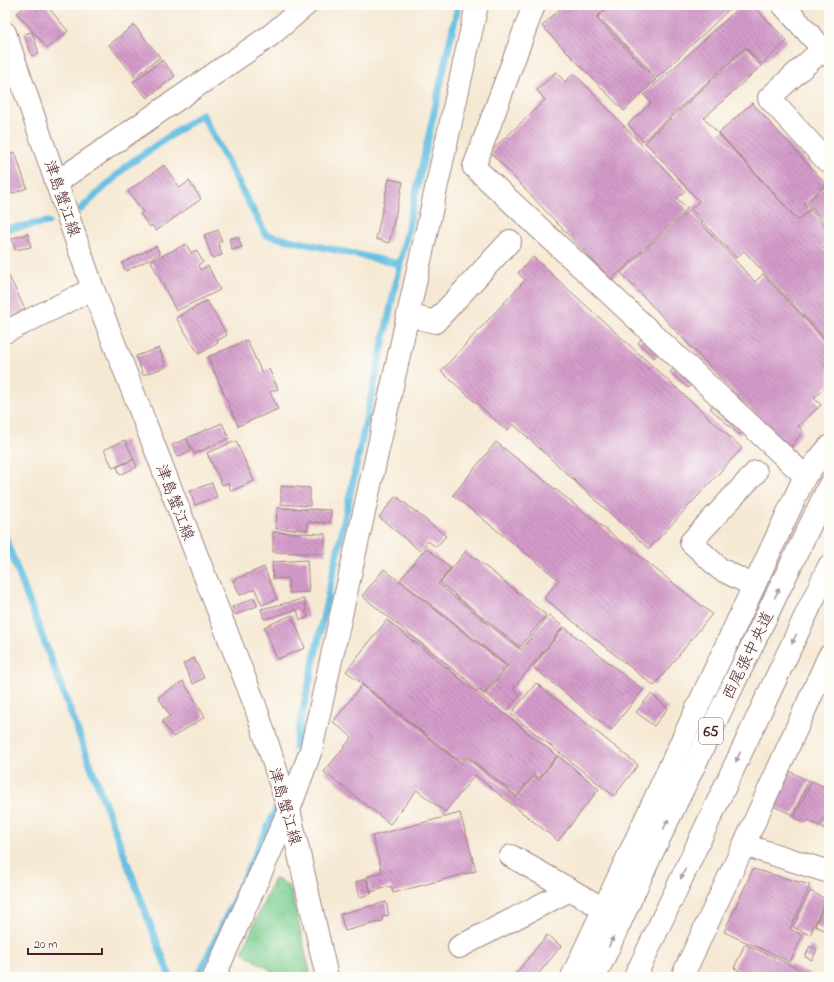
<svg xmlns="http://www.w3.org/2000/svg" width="834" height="982" font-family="'Indie Flower','Klee One',sans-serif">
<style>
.grass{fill:url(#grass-tufts);stroke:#63765e}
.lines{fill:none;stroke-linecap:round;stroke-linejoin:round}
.stream{stroke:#65c0e2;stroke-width:7}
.building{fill:url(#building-back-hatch)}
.minor-casing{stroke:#a08480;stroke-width:24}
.major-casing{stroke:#a08480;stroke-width:24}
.minor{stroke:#fff;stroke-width:22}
.major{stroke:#fff;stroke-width:22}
.oneway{fill:#ae9aa0}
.labels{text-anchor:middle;stroke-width:4;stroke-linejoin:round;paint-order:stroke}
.shield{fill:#fdfcf7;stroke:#806168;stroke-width:1}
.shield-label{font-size:15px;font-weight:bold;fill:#4a1f2b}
.street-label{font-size:16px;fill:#4a1f2b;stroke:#fdfcf7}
</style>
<defs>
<pattern id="grass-tufts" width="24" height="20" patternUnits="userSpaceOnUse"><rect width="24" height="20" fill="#7cce90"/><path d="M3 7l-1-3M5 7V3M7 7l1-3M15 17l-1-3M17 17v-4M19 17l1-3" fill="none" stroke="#6db07c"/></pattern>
<pattern id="building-back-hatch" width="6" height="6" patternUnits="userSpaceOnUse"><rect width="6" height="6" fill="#d49bca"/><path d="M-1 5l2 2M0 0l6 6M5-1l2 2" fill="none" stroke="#ae7ea4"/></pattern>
</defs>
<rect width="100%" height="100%" fill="#fdfcf7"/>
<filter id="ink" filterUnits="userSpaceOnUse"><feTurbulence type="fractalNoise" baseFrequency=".025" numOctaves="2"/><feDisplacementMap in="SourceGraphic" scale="8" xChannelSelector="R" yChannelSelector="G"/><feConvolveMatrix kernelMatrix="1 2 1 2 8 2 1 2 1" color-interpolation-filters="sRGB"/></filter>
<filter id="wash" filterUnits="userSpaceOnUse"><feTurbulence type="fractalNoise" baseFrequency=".012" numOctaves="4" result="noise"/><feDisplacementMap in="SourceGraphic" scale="16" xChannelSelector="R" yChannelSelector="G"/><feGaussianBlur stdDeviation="0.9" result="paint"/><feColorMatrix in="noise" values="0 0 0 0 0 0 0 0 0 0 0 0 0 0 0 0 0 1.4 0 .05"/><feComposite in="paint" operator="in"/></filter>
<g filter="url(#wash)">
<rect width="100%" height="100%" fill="#f6e9d4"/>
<!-- grass -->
<path class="grass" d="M274 879C282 880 287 884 291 891L311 977H281L242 952Z"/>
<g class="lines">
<!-- stream -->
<g class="stream">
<path d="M81 209 129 164 202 114 266 235 400 264 458 5"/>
<path d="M5 229 48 222"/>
<path d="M5 537 170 977"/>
<path d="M295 747 400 264"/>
<path d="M198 977 276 810"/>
</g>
</g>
<g id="blocks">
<!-- building -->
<g class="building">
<path d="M27 5H46L68 31 47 48 17 13Z"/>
<path d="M564 5H609L596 18 656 80 624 111 542 26Z"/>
<path d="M611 5H734L657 78 598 17Z"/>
<path d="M742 5H753L787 41 762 64 746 47 643 141 628 124 651 103 644 95Z"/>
<path d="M134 25 160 57 135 77 109 45Z"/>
<path d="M32 32 39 53 32 56 24 34Z"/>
<path d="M746 49 761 66 704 118 798 220 810 210 829 230V241L822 247 829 254V339L827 341 744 251 736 258 691 209 699 201 645 142Z"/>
<path d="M162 60 175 76 147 98 133 82Z"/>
<path d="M556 72 565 82 574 73 685 191 677 198 687 209 611 280 490 152 545 100 537 90Z"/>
<path d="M752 103 826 184 804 203 810 209 798 220 719 133Z"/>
<path d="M15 152 27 188 5 196V156Z"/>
<path d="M164 165 180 188 189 181 201 199 156 231 152 225 150 227 140 214 143 212 128 191Z"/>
<path d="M389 179 403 182 389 243 376 239Z"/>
<path d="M829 182V227L807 203Z"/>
<path d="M689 210 755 282 763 274 827 343 829 341V384L814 398 821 405 798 426 803 431 789 450 621 273Z"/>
<path d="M218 230 222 241 218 242 222 255 212 258 204 235Z"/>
<path d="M28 234 31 247 15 250 12 238Z"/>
<path d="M238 237 242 247 232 250 229 239Z"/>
<path d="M186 244 191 253 196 250 203 262 198 265 200 270 208 266 220 290 176 311 151 261Z"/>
<path d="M156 246 160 254 126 271 122 263Z"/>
<path d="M533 257 742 448 649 549 513 424 507 431 441 371 525 280 518 273Z"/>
<path d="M5 268 25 309 5 319Z"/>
<path d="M207 301 227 335 217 341 218 343 199 354 176 318Z"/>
<path d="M643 337 660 352 654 358 638 343Z"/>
<path d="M247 340 262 373 269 369 278 389 270 392 278 409 238 426 208 357Z"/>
<path d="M159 348 166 367 143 375 136 356Z"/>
<path d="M675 367 693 383 688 388 670 372Z"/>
<path d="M715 403 744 430 739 435 710 408Z"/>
<path d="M222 423 229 438 194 454 187 438Z"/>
<path d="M186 439 191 451 177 457 172 445Z"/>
<path d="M125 440 134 459 113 468 104 450Z"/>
<path d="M236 441 254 481 231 491 228 483 222 485 207 453Z"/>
<path d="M496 442 712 614 654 686 544 598 559 580 453 495Z"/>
<path d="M134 459 137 467 120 475 117 467Z"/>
<path d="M212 483 217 497 195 505 190 491Z"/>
<path d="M281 486 310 488V506L281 504Z"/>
<path d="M396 496 446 536 436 547 428 541 420 551 379 517Z"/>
<path d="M277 508 331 510 330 523 308 522V530L276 529Z"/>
<path d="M273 532 325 534V554L273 552Z"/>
<path d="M426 548 451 568 438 584 521 650 549 615 563 627 513 689 520 695 507 711 486 694 508 666 400 580Z"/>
<path d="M466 551 546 615 520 647 440 583Z"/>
<path d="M307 560 309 592 289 593 288 578 273 579 272 562Z"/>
<path d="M264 567 277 599 262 605 255 589 240 595 233 580Z"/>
<path d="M384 569 506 666 484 694 362 596Z"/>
<path d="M254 598 257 606 235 615 232 607Z"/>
<path d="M304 599 308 617 300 620 297 610 264 619 261 609Z"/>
<path d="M292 615 305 648 277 659 264 627Z"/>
<path d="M387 620 557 756 539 778 534 774 517 796 466 755 460 762 346 671Z"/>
<path d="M564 627 643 690 611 730 533 667Z"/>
<path d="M194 658 204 678 193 684 183 664Z"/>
<path d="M183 681 205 717 173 737 162 721 170 716 158 697Z"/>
<path d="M536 683 638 765 614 796 511 714Z"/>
<path d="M362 685 461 764 466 757 517 798 534 776 539 780 558 756 599 789 558 841 475 775 445 812 417 790 390 824 324 772 352 737 333 722Z"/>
<path d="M651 694 668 708 654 726 636 712Z"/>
<path d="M789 771 809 781 793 815 773 806Z"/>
<path d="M812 781 829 789V807L820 826 808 820 806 823 794 818Z"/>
<path d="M829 812V830L822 827Z"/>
<path d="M460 813 476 871 393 893 391 886 371 892 367 877 382 872 372 836Z"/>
<path d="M753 869 810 885 790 929 803 935 790 962 724 932Z"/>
<path d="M366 879 371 894 360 897 356 882Z"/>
<path d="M810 891 826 899 810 935 793 927Z"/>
<path d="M829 895V932L815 926Z"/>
<path d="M386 902 389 915 382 917 383 921 345 931 340 914Z"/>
<path d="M547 935 561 946 536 977H513Z"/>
<path d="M745 944 817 977H766L757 973 753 977 734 968Z"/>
<path d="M810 946 817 950 812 960 805 957Z"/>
</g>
</g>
</g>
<g filter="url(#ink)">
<use href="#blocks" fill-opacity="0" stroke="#a08480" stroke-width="1"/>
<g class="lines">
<defs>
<g id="minor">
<path d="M534 5 474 167 805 476"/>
<path d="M783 5 829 56"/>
<path d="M823 49 769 98 826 160 829 157"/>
<path d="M57 182 271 35 306 5"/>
<path d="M408 315 435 322 510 241"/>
<path d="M5 332 93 289"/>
<path d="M754 586 720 569 691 542 756 472"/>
<path d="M744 845 829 872"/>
<path d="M511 856 604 909"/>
<path d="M459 947 570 890"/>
<path d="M214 977 289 810 311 750 477 5"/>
<path d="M572 977 805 476 829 447"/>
<path d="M682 977 744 845 829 656"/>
</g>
<g id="major">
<path d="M5 33 93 289 255 705 289 810 327 977"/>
<path d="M595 977 652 853 829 486"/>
<path d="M635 977 829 566"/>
</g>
</defs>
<!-- minor casing -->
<use href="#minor" class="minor-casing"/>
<!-- major casing -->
<use href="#major" class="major-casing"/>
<!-- minor -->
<use href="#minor" class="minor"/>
<!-- major -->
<use href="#major" class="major"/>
</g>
<!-- one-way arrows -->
<defs><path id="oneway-solid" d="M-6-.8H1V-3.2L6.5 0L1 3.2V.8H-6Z"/></defs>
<g class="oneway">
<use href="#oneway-solid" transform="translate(777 593) rotate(-64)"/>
<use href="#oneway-solid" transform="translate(794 639) rotate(115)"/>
<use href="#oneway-solid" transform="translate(738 757) rotate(115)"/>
<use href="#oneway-solid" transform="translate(666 824) rotate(-64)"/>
<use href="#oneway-solid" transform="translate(683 874) rotate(115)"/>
<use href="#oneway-solid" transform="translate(611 942) rotate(-65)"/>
</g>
</g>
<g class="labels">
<!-- shield labels -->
<rect class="shield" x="699" y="718" width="24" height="26" rx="3"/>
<g class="shield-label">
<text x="711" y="736">65</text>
</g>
<!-- street labels -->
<g class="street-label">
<text transform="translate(63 198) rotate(71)" y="6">津島蟹江線</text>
<text transform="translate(176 502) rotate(69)" y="6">津島蟹江線</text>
<text transform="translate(747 655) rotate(-64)" y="6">西尾張中央道</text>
<text transform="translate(286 806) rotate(74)" y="6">津島蟹江線</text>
</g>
</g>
<!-- margin -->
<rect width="834" height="982" fill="none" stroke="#fdfcf7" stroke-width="20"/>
<!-- scale -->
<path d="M28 948v6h74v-6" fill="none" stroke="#4a1f2b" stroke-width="2"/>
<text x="34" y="948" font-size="12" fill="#4a1f2b" stroke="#fdfcf7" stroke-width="3" paint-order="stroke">20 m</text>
</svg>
